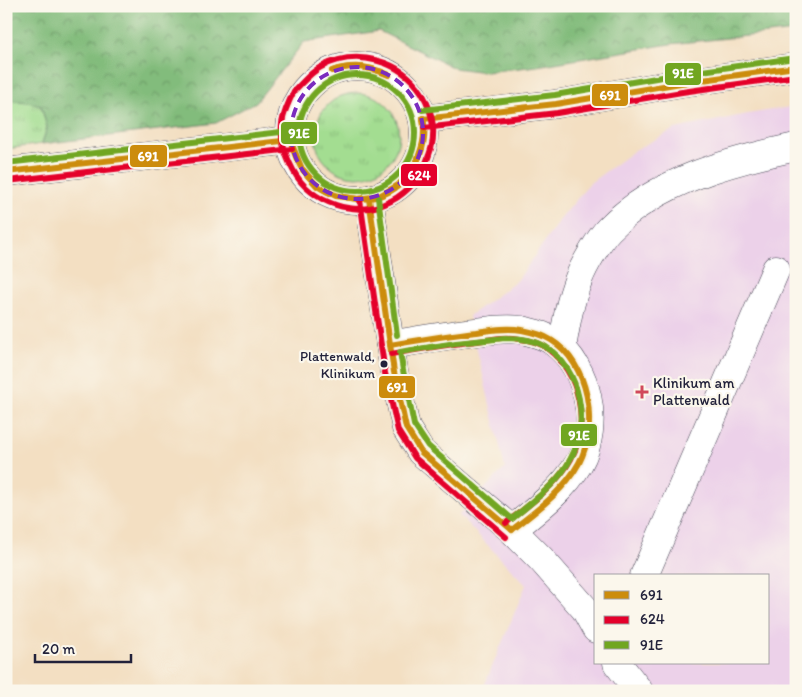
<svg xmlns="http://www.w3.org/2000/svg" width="802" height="697" font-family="Itim,sans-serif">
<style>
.built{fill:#ecd1e9;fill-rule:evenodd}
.grass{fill:url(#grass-tufts);stroke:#628066}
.forest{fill:url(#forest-crowns);stroke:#526f5b}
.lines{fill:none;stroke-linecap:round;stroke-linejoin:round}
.minor-casing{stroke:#413e4f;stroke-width:29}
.minor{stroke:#fff;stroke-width:28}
.bus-1-casing{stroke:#fbf7ec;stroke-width:10}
.bus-2-casing{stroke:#fbf7ec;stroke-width:10}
.bus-3-casing{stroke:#fbf7ec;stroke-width:10}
.bus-1{stroke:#cc8c0c;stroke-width:6}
.bus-2{stroke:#e4002b;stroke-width:6}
.bus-3{stroke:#71a620;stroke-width:6}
.marked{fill:none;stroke:#7b2cbf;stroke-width:4;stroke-dasharray:10 6;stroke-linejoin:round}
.bus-dot{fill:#22223b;stroke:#fbf7ec;stroke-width:2}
.poi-dot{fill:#d1495b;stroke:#fbf7ec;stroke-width:2}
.labels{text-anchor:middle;stroke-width:4.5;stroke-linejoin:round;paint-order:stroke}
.bus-label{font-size:14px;fill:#22223b;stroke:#fbf7ec;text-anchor:end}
.poi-label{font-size:15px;fill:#22223b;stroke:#fbf7ec;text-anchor:start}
.line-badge{stroke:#fbf7ec;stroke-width:2}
.badge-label{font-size:14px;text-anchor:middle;font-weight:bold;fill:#fff}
</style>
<defs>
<pattern id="grass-tufts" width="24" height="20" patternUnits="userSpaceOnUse" patternTransform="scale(1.25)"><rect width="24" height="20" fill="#a3dd91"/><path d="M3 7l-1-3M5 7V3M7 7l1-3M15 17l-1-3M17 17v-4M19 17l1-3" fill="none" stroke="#8cbd7e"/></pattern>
<pattern id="forest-crowns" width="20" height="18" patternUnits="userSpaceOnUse" patternTransform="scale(1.25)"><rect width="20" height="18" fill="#82bc7b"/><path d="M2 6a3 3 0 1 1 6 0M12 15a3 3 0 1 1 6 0" fill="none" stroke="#6a9866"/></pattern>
</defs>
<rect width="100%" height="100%" fill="#fbf7ec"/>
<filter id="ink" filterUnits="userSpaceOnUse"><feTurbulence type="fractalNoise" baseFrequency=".02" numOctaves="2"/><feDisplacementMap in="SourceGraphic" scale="10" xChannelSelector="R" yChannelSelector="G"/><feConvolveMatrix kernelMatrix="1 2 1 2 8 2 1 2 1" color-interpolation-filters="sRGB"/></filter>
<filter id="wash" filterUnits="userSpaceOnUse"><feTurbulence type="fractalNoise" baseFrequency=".0096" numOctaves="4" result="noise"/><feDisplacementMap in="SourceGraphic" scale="20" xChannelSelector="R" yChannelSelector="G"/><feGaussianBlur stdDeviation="1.12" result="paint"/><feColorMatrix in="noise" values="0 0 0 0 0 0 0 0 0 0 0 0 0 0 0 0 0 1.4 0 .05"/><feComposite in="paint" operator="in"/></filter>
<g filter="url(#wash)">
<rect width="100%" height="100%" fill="#f3dfc2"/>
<!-- built -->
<path class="built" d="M796 106V691H482L526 585 459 515 505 468 469 316 517 281 559 221 590 183 635 150 675 129 748 114ZM596 576H768V663H596Z"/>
<!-- grass -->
<g class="grass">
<circle cx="357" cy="135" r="42"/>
<path d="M6 100 28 102 41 106 47 127 42 144 6 149Z"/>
</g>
<!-- forest -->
<path class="forest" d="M6 6H796V31L670 44 537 66 486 72 454 68 379 31 304 42 256 102 216 123 42 144 47 127 41 106 28 102 6 100Z"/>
</g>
<g filter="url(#ink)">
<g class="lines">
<defs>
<g id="minor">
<circle cx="357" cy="133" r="67"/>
<path d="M423 119 556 104 681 83 796 67"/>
<path d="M6 172 291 140"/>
<path d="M369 199 394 372 406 428 421 452 512 530 541 559 585 609 596 629"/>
<path d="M390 345C419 340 447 335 476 332 492 330 507 328 522 330 533 333 545 335 554 342 589 368 600 425 579 463 563 490 536 510 512 530"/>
<path d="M562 348C566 324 570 300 579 278 584 265 600 238 609 229 657 180 731 161 796 147"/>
<path d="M644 576 776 269"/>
<path d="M617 663 639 691"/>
</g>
</defs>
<!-- minor casing -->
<use href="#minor" class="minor-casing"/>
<!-- minor -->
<use href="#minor" class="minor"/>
<defs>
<g id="bus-1">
<path d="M332 71C351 64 371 66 389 75"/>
<path d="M332 71C351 64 371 67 389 75"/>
<path d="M423 119 556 104 681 83 796 67"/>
<path d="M290 131 292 145 301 167"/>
<path d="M290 131C291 144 294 156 301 167"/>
<path d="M414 168C422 148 426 140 423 118"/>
<path d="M414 168C423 152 427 136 423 118"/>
<path d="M303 170 317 186 336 196 358 199"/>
<path d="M303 170C320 192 331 196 358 199"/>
<path d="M6 172 291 140"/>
<path d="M358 199C381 199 400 189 413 170"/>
<path d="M358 199 379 196 398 185 413 170"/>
<path d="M369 199 394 372 406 428 421 452 512 530"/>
<path d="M390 345C419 340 448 335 477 332 491 330 507 327 522 330 532 332 543 335 551 340 589 363 599 425 579 463 564 491 536 511 512 530"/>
</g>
<g id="bus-2">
<path d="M294 91C289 101 284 111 282 123 280 140 285 155 293 170 311 204 357 219 391 201 409 192 423 174 429 155 437 135 433 112 422 93 401 60 356 48 321 67 311 72 304 81 296 89"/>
<path d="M424 128 557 113 682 92 796 76"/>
<path d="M7 181 292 149"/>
<path d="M360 200 385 373 398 431 415 458 506 537"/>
<path d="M391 354C420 349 449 344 478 341 492 339 506 336 520 339 529 340 541 343 548 349 580 373 590 424 571 459 557 485 529 505 506 523"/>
</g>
<g id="bus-3">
<circle cx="357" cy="133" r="58"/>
<path d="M422 110 555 95 680 74 795 58"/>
<path d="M6 163 290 131"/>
<path d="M378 198 397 335"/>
<path d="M505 338C519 338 535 340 546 347 581 369 590 424 571 458 559 483 533 501 512 519L428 446 414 425 403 370 400 352 456 343Z"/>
</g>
</defs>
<!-- bus-1 casing -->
<use href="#bus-1" class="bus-1-casing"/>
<!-- bus-2 casing -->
<use href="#bus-2" class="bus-2-casing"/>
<!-- bus-3 casing -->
<use href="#bus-3" class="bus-3-casing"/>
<!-- bus-1 -->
<use href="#bus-1" class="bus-1"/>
<!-- bus-2 -->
<use href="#bus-2" class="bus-2"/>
<!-- bus-3 -->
<use href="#bus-3" class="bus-3"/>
</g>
</g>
<!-- marked area -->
<path class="marked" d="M291 133a66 66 0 1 1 132 0a66 66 0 1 1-132 0Z"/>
<!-- markers -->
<circle class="bus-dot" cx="384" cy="364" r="4.5"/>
<path class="poi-dot" d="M639.5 384.5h5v5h5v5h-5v5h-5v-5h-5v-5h5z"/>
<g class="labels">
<!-- bus labels -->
<g class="bus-label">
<text x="375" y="361">Plattenwald,<tspan x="375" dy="17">Klinikum</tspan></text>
</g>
<!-- poi labels -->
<g class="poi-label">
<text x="653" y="388">Klinikum am<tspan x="653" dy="17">Plattenwald</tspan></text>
</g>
</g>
<g class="line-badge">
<rect x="664" y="62" width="38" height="24" rx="5" fill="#71a620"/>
<rect x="591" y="83" width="38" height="24" rx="5" fill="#cc8c0c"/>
<rect x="280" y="121" width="38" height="24" rx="5" fill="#71a620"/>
<rect x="129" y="144" width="39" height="24" rx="5" fill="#cc8c0c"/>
<rect x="400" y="163" width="38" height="24" rx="5" fill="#e4002b"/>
<rect x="378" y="375" width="38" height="24" rx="5" fill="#cc8c0c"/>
<rect x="560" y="423" width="38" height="24" rx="5" fill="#71a620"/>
</g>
<g class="badge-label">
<text x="683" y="78">91E</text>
<text x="610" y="100">691</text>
<text x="299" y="138">91E</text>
<text x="148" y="161">691</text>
<text x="419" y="180">624</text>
<text x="397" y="392">691</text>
<text x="579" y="440">91E</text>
</g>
<!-- margin -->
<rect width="802" height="697" fill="none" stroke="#fbf7ec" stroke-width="25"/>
<!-- legend -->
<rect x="594" y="574" width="175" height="90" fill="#fbf7ec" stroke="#a4a2a5"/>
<rect x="604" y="591" width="25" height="8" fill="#cc8c0c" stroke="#a4a2a5"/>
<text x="640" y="600" font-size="15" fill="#22223b">691</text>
<rect x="604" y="616" width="25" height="8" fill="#e4002b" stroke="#a4a2a5"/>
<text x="640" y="624" font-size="15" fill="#22223b">624</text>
<rect x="604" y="641" width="25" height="8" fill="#71a620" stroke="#a4a2a5"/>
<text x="640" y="650" font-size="15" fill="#22223b">91E</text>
<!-- scale -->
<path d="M35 654v8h96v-8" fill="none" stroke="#22223b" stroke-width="2.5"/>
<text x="42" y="654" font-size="15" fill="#22223b" stroke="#fbf7ec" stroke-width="4" paint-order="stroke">20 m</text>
</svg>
